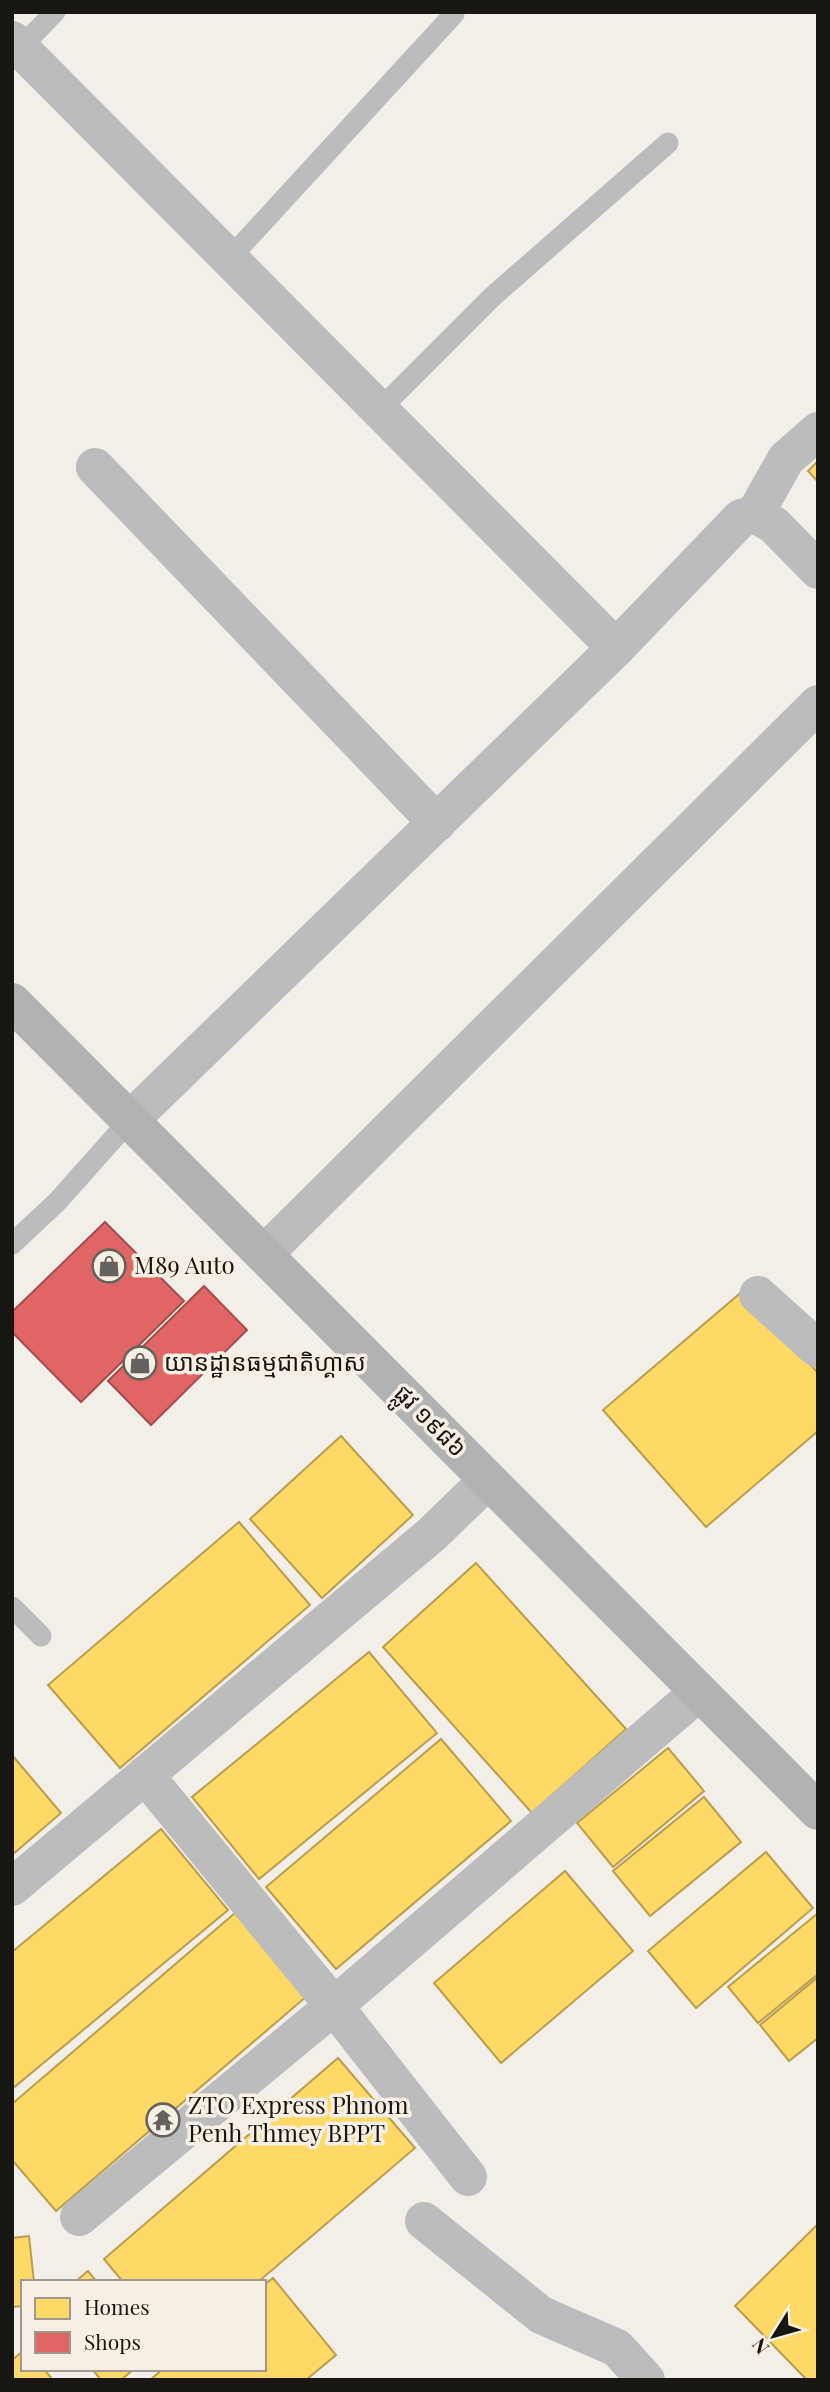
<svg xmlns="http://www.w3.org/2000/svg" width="830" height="2392" font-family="'Playfair Display','Noto Sans Khmer',serif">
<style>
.homes{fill:#ffd966;stroke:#ba9e4d;stroke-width:2}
.shops{fill:#e06666;stroke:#a44e4d;stroke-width:2}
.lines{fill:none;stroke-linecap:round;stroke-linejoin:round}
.service{stroke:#bdbcbc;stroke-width:21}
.minor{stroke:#bdbcbc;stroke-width:38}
.secondary{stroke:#b3b2b2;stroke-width:38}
.labels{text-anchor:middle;stroke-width:7;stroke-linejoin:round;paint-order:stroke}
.poi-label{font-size:24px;fill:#181612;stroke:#f7efe4;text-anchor:start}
.street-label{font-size:24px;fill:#181612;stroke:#f7efe4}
</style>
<rect width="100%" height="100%" fill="#f3eee8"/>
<!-- homes -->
<g class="homes">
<path d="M818 461V482L808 471Z"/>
<path d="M744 1290 818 1373V1431L706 1527 603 1410Z"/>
<path d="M341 1436 413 1515 322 1598 250 1519Z"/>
<path d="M239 1522 310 1605 120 1768 48 1685Z"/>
<path d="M476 1563 626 1729 532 1813 383 1647Z"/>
<path d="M369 1652 437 1733 259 1879 192 1797Z"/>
<path d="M441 1739 511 1821 336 1969 266 1887Z"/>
<path d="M668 1748 704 1791 613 1867 577 1823Z"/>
<path d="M12 1755 61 1813 12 1855Z"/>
<path d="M704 1797 741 1842 650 1916 613 1871Z"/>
<path d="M161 1829 228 1910 12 2089V1952Z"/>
<path d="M766 1852 813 1908 696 2008 648 1951Z"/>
<path d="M565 1871 633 1951 501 2063 434 1983Z"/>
<path d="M235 1913 307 1996 56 2211 12 2160V2104Z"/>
<path d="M818 1913V1974L758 2023 728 1987Z"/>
<path d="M818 1977V2038L789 2061 760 2025Z"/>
<path d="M338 2058 415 2148 258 2282H123L104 2259Z"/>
<path d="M818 2224V2380H807L735 2306Z"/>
<path d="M29 2236 34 2282H23V2306L12 2307V2238Z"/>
<path d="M88 2271 97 2282H75Z"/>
<path d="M273 2278 336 2355 306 2380H150L163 2369H264V2285Z"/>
<path d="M23 2351V2369H44L53 2380H12V2360Z"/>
<path d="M92 2369H134L121 2380H101Z"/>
</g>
<!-- shops -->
<g class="shops">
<path d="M105 1222 184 1301 81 1402 12 1332V1312Z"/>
<path d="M204 1286 247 1330 151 1425 108 1381Z"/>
</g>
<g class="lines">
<!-- service -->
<g class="service">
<path d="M20 48 55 12"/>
<path d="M229 259 454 14"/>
<path d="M379 410 492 297 668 143"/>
<path d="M12 1244 57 1202 130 1120"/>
<path d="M12 1607 41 1636"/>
</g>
<!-- minor -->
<g class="minor">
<path d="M12 40 616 648"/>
<path d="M95 467 437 823"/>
<path d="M755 514 786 459 818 431"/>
<path d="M130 1120 616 648 741 518 755 514 774 525 818 570"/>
<path d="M264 1254 818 704"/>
<path d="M758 1295 818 1349"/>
<path d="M145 1775 334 2006 468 2177"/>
<path d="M12 1887 431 1535 488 1480"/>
<path d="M79 2217 334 2006 699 1692"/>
<path d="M424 2221 541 2315 617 2348 646 2380"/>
</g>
<!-- secondary -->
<path class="secondary" d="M12 1002 818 1811"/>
</g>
<!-- icons -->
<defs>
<symbol id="shop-ring" viewBox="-11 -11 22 22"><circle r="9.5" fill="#f7efe4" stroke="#65625d" stroke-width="1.5"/><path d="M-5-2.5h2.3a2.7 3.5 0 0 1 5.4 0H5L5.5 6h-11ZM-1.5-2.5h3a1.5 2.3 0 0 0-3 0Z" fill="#65625d"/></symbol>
<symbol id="temple-ring" viewBox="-11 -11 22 22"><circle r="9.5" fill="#f7efe4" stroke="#65625d" stroke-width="1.5"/><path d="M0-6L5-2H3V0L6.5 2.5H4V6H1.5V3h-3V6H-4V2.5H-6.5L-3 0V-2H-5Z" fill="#65625d"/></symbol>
</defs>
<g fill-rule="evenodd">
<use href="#shop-ring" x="90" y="1247" width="38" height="38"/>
<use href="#shop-ring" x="121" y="1344" width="38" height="38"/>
<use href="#temple-ring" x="144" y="2101" width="38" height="38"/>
</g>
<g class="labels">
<!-- poi labels -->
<g class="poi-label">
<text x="134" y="1274">M89 Auto</text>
<text x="164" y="1371">យានដ្ឋានធម្មជាតិហ្គាស</text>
<text x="188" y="2114">ZTO Express Phnom<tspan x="188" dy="28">Penh Thmey BPPT</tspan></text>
</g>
<!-- street labels -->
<g class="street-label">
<text transform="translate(430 1421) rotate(45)" y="8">ផ្លូវ ១៩៨៦</text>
</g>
</g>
<!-- border -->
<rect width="830" height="2392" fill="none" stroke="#181612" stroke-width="28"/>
<!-- legend -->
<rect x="21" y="2280" width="245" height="91" fill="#f7efe4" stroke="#9e9890" stroke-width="2"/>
<rect x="35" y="2298" width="35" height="21" fill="#ffd966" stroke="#9e9890" stroke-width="2"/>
<text x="84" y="2315" font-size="21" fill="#181612">Homes</text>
<rect x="35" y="2332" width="35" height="21" fill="#e06666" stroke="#9e9890" stroke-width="2"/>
<text x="84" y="2350" font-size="21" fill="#181612">Shops</text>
<!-- north arrow -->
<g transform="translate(774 2336) rotate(233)" stroke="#f7efe4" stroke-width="5" paint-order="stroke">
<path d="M0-5L12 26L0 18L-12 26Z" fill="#181612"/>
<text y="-10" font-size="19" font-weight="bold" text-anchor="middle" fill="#181612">N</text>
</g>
</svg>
